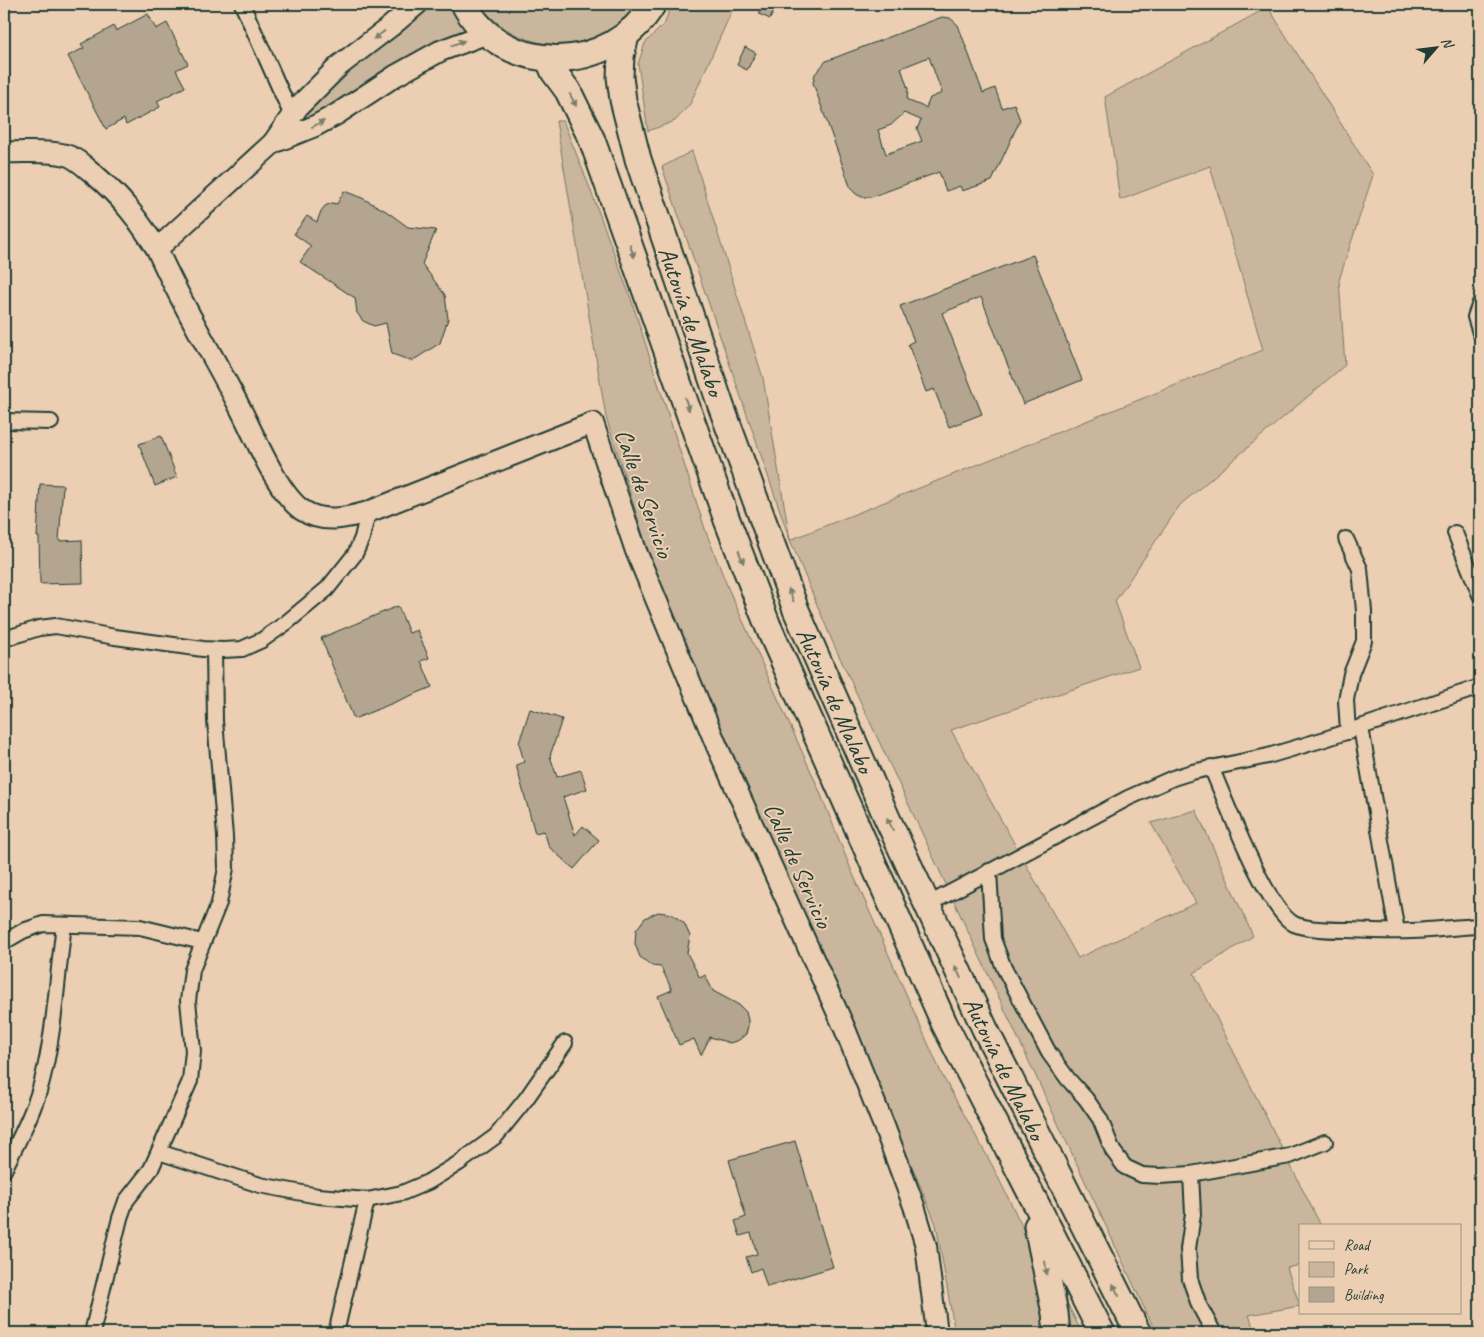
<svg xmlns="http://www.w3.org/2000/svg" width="1484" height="1337" font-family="Caveat,sans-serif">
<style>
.green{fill:#cab69d;stroke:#747a68}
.building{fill:#b3a58f;stroke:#1f3d34;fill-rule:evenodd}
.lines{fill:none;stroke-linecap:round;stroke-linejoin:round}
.street-casing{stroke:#1f3d34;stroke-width:18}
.secondary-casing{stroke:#1f3d34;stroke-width:24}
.highway-casing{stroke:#1f3d34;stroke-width:29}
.street{stroke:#ecceb2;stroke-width:14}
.secondary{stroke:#ecceb2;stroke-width:20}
.highway{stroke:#ecceb2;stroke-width:25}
.oneway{fill:#7b7e6d}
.labels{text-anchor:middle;stroke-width:4;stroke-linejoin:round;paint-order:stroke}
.street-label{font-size:25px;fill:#1f3d34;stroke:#ecceb2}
</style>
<rect width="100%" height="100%" fill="#ecceb2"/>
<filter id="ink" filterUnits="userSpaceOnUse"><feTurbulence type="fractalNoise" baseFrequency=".02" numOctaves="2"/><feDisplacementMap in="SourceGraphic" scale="10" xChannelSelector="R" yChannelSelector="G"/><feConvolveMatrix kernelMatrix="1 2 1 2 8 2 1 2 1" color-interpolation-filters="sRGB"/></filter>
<g filter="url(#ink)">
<!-- green -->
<g class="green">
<path d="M427 4H447L471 36 448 37 316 121 295 128 313 102 414 18Z"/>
<path d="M480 4H636C601 60 516 56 480 4Z"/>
<path d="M671 4H735L690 104 675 121 648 131 638 64 645 43 665 23Z"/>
<path d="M1268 7 1373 175 1339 280 1345 365 1180 505 1115 601 1139 667 951 730 1078 958 1196 903 1151 823 1196 810 1253 936 1194 973 1321 1226H1300V1265L1287 1268 1300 1306 1249 1315 1255 1333H1156L833 643 790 540 662 167 692 151 763 378 790 540 1263 350 1210 166 1120 200 1105 97Z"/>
<path d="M556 121H563L586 178 631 299 706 532 728 588 817 785 852 872 942 1075 992 1165 1022 1226 1044 1310 1045 1333H955L936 1224 858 1036 696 671 655 573 606 417Z"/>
<path d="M1052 1273 1082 1333H1062Z"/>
</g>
<!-- building -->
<g class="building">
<path d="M764 4H777L770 19 759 14Z"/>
<path d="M148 14 156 29 167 23 188 64 176 70 185 87 157 101 160 107 126 125 124 119 106 129 68 56 84 48 81 44 114 26 116 31Z"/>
<path d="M942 17 950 18 958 25 983 93 995 88 1002 108 1014 104 1020 120 992 181 962 191 960 186 946 191 939 172 871 197H862L856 194 851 189 813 83 815 74 826 61ZM929 57 942 93 930 98 926 108 907 100 908 89 901 68ZM904 113 921 120 917 129 922 141 886 154 878 130 891 125Z"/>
<path d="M745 47 756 53 747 70 737 65Z"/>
<path d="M344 191 362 198 386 211 408 227 436 230 422 264 445 295 448 319 440 343 412 361 392 354 386 323 374 326 363 321 357 313 355 298 300 262 311 246 294 234 307 216 317 222 321 211 325 206 332 203 337 204Z"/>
<path d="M1033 255 1082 380 1023 404 981 297 942 313 982 414 949 427 934 389 926 392 908 344 914 341 900 306Z"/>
<path d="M161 436 177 477 155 486 139 444Z"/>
<path d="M40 484 63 485 59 541 82 540 83 583 40 584 39 537H37Z"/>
<path d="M398 606 409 633 417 630 429 658 421 661 432 687 354 719 321 638Z"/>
<path d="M530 709 562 719 550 756 557 777 581 770 587 789 563 797 575 835 583 826 599 840 574 869 549 847 544 831 535 833 516 765 524 762 519 743Z"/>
<path d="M658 912 672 914 684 923 690 936 687 953 700 978 705 975 713 991 739 1005 746 1012 748 1020V1026L746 1034 739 1040 730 1043 710 1037 701 1055 694 1039 679 1045 658 996 672 990 661 967 652 966 640 957 635 944 636 930 645 918Z"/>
<path d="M795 1141 833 1267 767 1287 761 1268 751 1272 746 1257 757 1254 751 1233 740 1236 735 1221 746 1217 729 1160Z"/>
</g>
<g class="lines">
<defs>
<g id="street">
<path d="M242 4 292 116"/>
<path d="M1480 303 1475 317 1480 333"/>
<path d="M4 421 51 422"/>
<path d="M1455 533 1480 595"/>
<path d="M1346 539 1360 569 1364 611V641L1351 674 1346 700 1348 732"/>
<path d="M4 639 39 628 56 626 115 637 203 649 223 650 242 649 262 640 286 623 327 589 355 554 362 538 368 512"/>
<path d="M1361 728 1397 931"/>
<path d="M1211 767C1225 799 1266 909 1294 924 1307 930 1333 930 1347 930 1369 931 1390 932 1412 931 1435 930 1457 927 1480 926"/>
<path d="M989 871 993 939 1004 968 1049 1053 1068 1079 1086 1099 1100 1119 1113 1151 1125 1167 1142 1175 1160 1176 1191 1174 1290 1156 1325 1142"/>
<path d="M927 905 1128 798 1173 778 1192 772 1268 756 1325 739 1480 687"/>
<path d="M4 942 23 931 43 924 140 927 202 942"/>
<path d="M159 1152 260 1185 318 1196 367 1200 402 1193 428 1182 459 1163 496 1136 526 1099 565 1043"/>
<path d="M4 1170C18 1141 34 1112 42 1081 55 1031 57 976 64 925"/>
<path d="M1191 1174 1193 1214 1188 1249 1190 1279 1199 1305 1214 1333"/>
<path d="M92 1333 120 1218 126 1201 151 1169 190 1081 193 1051 188 1001 192 970 219 903 226 868 225 836 215 721 214 650"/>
<path d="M336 1333 367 1200"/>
</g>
<g id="secondary">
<path d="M417 4 391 26 340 65 298 107 273 143 157 249C180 302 211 352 238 404 253 432 277 493 302 510 323 524 347 518 368 512L593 423 636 551 716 744 845 1029 884 1126 914 1206 926 1246 937 1333"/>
<path d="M273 143 315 126 337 114 395 76 440 51 488 33"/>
<path d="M4 152C23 153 47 150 66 155 77 158 86 168 95 175 122 198 138 219 157 249"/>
</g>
<g id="highway">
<path d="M464 4C504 79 612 74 653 4"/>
<path d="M626 36 621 56 620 77 623 100 638 159 721 406 796 610 887 818 985 1029 1138 1333"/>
<path d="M548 58 554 72 568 91 592 140 727 520 768 626 944 1023 1102 1333"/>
<path d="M1037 1226 1055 1313 1057 1333"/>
</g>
</defs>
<!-- street casing -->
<use href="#street" class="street-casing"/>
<!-- secondary casing -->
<use href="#secondary" class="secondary-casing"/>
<!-- highway casing -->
<use href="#highway" class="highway-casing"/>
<!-- street -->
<use href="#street" class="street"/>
<!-- secondary -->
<use href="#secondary" class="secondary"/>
<!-- highway -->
<use href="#highway" class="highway"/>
</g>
<!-- one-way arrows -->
<defs><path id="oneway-solid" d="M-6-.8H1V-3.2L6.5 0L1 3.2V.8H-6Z" transform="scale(1.25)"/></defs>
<g class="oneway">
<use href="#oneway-solid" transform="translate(379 35) rotate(144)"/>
<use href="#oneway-solid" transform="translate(458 43) rotate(-20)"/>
<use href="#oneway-solid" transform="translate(573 100) rotate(62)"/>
<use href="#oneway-solid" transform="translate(318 124) rotate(-27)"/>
<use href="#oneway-solid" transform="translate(632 251) rotate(70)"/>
<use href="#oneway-solid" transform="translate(687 404) rotate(71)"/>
<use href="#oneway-solid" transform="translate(741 557) rotate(69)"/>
<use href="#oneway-solid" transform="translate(791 595) rotate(-111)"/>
<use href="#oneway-solid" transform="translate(890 824) rotate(-115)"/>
<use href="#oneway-solid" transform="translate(958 972) rotate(-115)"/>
<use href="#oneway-solid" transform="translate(1046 1268) rotate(81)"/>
<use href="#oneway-solid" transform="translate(1116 1290) rotate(-117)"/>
</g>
</g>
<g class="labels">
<!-- street labels -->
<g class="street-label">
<text transform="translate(692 321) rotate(71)" y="9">Autovía de Malabo</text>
<text transform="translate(645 493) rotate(71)" y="9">Calle de Servicio</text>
<text transform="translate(836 700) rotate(66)" y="9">Autovía de Malabo</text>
<text transform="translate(799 865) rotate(66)" y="9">Calle de Servicio</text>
<text transform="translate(1005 1068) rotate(64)" y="9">Autovía de Malabo</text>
</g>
</g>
<!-- margin -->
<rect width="1484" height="1337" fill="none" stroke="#ecceb2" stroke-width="20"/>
<rect x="10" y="10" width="1464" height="1317" fill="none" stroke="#1f3d34" stroke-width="2" filter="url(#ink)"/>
<!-- legend -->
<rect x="1299" y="1224" width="162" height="90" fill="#ecceb2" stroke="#9a9480"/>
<rect x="1309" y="1241" width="25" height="8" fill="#ecceb2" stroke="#9a9480"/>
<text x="1344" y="1250" font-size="15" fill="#1f3d34">Road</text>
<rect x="1309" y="1262" width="25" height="15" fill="#cab69d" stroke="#9a9480"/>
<text x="1344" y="1274" font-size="15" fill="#1f3d34">Park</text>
<rect x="1309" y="1287" width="25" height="15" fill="#b3a58f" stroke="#9a9480"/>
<text x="1344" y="1300" font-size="15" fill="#1f3d34">Building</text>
<!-- north arrow -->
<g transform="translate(1436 48) rotate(62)" stroke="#ecceb2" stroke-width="4" paint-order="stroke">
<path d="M0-4L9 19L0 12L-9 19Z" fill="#1f3d34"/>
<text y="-8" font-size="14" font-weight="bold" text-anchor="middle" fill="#1f3d34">N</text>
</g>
</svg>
